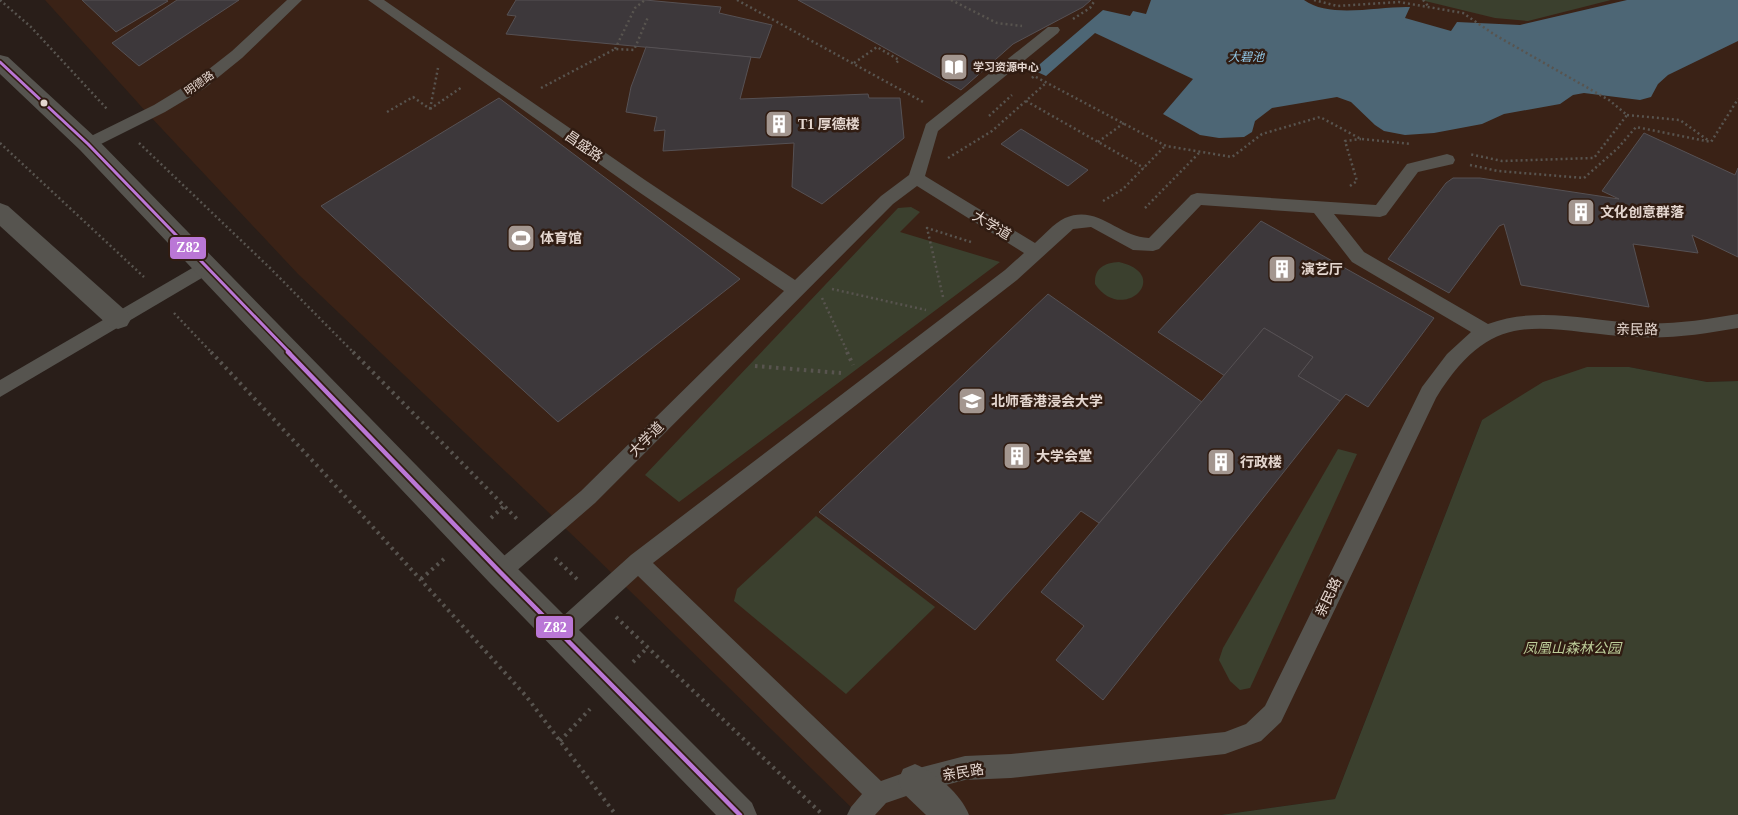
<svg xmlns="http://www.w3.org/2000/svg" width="1738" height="815" font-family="'Times New Roman','Noto Sans SC',serif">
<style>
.built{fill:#3a2216}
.green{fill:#3b402e}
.water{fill:#4d6675}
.building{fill:#3d383b;stroke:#565154}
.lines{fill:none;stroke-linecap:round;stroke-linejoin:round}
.path-far1{stroke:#58544f;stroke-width:2.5;stroke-dasharray:2 3;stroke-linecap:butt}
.path{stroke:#58544f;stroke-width:4;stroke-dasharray:2.5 4.5;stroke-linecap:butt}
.service{fill:#56544f;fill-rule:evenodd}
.minor{fill:#56544f;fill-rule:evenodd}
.tertiary{fill:#56544f;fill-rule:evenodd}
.bus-1-far1-casing{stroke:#301c12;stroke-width:6}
.bus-1-casing{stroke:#301c12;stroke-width:8}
.bus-1-far1{stroke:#ba77d6;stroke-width:3}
.bus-1{stroke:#ba77d6;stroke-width:4.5}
.bus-dot{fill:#e4d6cf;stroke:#301c12;stroke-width:2}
.labels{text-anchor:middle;stroke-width:5;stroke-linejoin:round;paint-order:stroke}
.far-poi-label{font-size:11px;font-weight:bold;fill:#e4d6cf;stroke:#301c12;text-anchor:start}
.far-street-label{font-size:11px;fill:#e4d6cf;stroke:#301c12}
.far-water-label{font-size:12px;font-style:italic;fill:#92c9e8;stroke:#301c12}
.poi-label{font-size:14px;font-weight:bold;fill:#e4d6cf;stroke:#301c12;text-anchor:start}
.street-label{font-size:14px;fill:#e4d6cf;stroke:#301c12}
.park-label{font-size:14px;font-style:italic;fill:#bdcd99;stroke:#301c12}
.line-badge{stroke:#301c12;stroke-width:2}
.badge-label{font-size:14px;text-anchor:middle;font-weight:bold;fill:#fff}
</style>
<rect width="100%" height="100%" fill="#291e19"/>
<!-- built -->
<path class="built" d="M45 0H1738V381L1707 382 1629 367 1482 420 1335 799 1221 815H859L587 549 298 274 148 114Z"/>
<!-- green -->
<g class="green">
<path d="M1421 0H1611L1528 21 1495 18Z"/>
<path d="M911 207 920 212 900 232 1000 262 679 502 645 475 898 208Z"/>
<path d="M1119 262C1174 275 1122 325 1095 284 1094 268 1104 263 1119 262Z"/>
<path d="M1587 367H1629L1707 382 1738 381V815H1221L1335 799 1482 420 1543 382Z"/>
<path d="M1338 449 1357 454 1250 688 1240 690 1230 681 1219 660 1223 648Z"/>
<path d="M816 516 935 607 846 694 734 601 737 589Z"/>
</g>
<!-- water -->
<path class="water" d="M1151 0H1304C1330 19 1379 6 1410 7L1405 18 1451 31 1457 22 1520 25 1627 0H1738V41L1668 75 1658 84 1651 97 1640 100 1584 93 1573 95 1560 104 1504 114 1482 124 1434 133 1405 135 1384 131 1375 125 1351 102 1337 97 1272 108 1255 121 1252 132 1244 137 1219 138 1200 135 1163 114 1193 79 1095 33 1046 76 1033 70 1103 10 1130 16 1133 11 1146 14Z"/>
<!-- building -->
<g class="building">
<path d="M82 0H166L168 1 116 32Z"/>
<path d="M177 0H239L139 66 112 43Z"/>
<path d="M516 0H645L721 7 719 13 772 25 760 58 506 34 516 16 507 15Z"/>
<path d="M798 0H1091L1083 7 1013 44 961 90Z"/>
<path d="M646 47 751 57 740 99 868 94 869 98H900L904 138 822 204 792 187 794 143 663 151 665 130 654 131 657 117 626 112 631 87Z"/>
<path d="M499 98 740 279 558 422 321 206Z"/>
<path d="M1021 129 1088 170 1068 186 1001 144Z"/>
<path d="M1644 133 1735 175 1738 168V257L1692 235 1698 253 1633 244 1649 307 1521 285 1504 224 1499 226 1449 293 1388 259 1446 183 1453 178H1480L1619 199 1602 191Z"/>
<path d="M1261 221 1434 318 1368 407 1346 394 1340 401 1298 376 1313 357 1264 328 1225 376 1158 332Z"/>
<path d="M1048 294 1202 402 1099 523 1081 511 975 630 819 512Z"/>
<path d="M1264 328 1313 357 1298 376 1340 401 1103 700 1056 660 1084 626 1041 592Z"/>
</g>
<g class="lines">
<!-- path-far1 -->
<g class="path-far1">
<path d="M0 0 31 27 107 109"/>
<path d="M737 0 925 103"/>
<path d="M951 0 997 23 1022 26"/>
<path d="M1314 0 1337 6 1399 2 1463 13 1495 35 1609 100 1627 115 1594 158 1502 161 1469 154"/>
<path d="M1423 0 1429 7"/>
<path d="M1073 19 1090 8 1095 0"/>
<path d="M615 49 635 8 645 0"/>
<path d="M854 63 877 47 899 60 896 63"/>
<path d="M1032 78 1034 76 1166 146 1232 157 1262 134 1320 117 1361 139 1411 144"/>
<path d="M541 88 615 49 634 50 648 17"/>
<path d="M1026 101 1144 168"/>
<path d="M430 109 438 68"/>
<path d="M430 109 462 87"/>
<path d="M387 112 413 97 430 109"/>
<path d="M1627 115 1680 120 1709 141"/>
<path d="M989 116 1012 95"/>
<path d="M1098 142 1124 123"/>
<path d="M0 143 144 277"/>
<path d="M139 143 270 268 354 353"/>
<path d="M948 158 992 131 1046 83"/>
<path d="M1470 165 1498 171 1584 178 1618 148 1636 127 1711 142 1738 99"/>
<path d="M1350 186 1357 181 1345 141 1361 139"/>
<path d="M1103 201 1123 189 1165 146"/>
<path d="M1145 208 1200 152"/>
<path d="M832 289 926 310"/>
<path d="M943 297 927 228 971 242"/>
<path d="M822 298 848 353"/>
<path d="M174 313 212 353"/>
</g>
<!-- path -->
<g class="path">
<path d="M211 352 323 472 526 696 616 815"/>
<path d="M353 352 519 521"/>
<path d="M847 352 853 365"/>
<path d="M755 366 841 373"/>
<path d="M491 518 504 506"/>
<path d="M555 558 579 581"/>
<path d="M421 579 445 558"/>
<path d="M616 617 823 815"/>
<path d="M633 662 647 648"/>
<path d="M560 741 590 709"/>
</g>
<!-- service -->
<g class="service">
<path d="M287 0H302L242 58 205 88 165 112 93 148 88 149 83 148 80 144 83 140 154 105 195 80 232 51Z"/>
<path d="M368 0H384L645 180 795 280 881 196 909 175 926 124 1048 27H1058L1060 30 1058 33 938 131 925 176 1035 243C1044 235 1054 223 1065 218 1098 204 1118 237 1149 238L1191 195 1197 193 1376 205 1407 164 1447 154 1453 156 1455 160 1453 164 1418 172 1386 215 1380 217 1334 214 1364 252 1488 324C1536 306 1586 320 1635 323 1670 325 1704 320 1738 314V328C1704 334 1670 339 1636 337 1542 332 1495 302 1436 398L1281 722 1261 741 1225 754 1011 778 965 780 915 793 886 803 875 815H847L851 807 862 794 638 576 568 640 560 643 552 640 549 633 552 626 631 555 1005 270 1024 253 917 186 893 204 595 503 507 579 500 582 493 579 490 572 493 565 581 491 784 291 633 188ZM1201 205 1314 213 1352 262 1471 332 1447 354 1422 387 1265 706 1246 724 1225 732 1011 754 965 756 915 769 881 781 653 563 1017 280 1073 229 1091 227 1133 250 1153 251 1159 249Z"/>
<path d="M206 260 212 262 215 267 212 272 0 397V380Z"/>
</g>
<!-- minor -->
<g class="minor">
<path d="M0 203 8 206 127 312 131 319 127 326 118 329 109 326 0 226Z"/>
<path d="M915 764C936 773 961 794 969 815H926L903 793 898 781 903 769Z"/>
</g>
<!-- tertiary -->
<path class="tertiary" d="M0 55 8 57 96 138 511 562 752 803 757 815H716L489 582 80 150 0 74Z"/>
<defs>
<path id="bus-1-far1" d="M0 62 88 144 290 353"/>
<path id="bus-1" d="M288 352 500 572 740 815"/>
</defs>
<!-- bus-1-far1 casing -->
<use href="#bus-1-far1" class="bus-1-far1-casing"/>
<!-- bus-1 casing -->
<use href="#bus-1" class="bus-1-casing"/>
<!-- bus-1-far1 -->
<use href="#bus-1-far1" class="bus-1-far1"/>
<!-- bus-1 -->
<use href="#bus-1" class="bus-1"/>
</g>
<!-- icons -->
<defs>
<symbol id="library-square" viewBox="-11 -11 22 22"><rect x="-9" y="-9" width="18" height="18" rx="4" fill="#a3968f" stroke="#301c12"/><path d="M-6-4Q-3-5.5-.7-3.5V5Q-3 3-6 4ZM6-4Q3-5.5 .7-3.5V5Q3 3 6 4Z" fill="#fff"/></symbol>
<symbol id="building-square" viewBox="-11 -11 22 22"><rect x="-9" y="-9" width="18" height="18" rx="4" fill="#a3968f" stroke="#301c12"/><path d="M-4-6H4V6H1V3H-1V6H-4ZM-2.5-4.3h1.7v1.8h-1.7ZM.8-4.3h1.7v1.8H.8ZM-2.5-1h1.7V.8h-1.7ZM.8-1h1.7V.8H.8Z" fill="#fff"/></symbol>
<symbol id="stadium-square" viewBox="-11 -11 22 22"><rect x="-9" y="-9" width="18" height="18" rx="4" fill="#a3968f" stroke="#301c12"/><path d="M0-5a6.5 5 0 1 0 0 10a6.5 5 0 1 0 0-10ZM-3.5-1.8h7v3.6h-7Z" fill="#fff"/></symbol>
<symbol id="university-square" viewBox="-11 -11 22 22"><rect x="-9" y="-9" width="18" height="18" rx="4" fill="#a3968f" stroke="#301c12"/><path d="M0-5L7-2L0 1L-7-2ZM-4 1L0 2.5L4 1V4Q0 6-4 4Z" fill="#fff"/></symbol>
</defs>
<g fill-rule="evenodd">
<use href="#library-square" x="938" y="51" width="32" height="32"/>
<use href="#building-square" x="763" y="108" width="32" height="32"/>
<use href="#building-square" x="1565" y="196" width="32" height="32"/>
<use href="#stadium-square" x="505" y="222" width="32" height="32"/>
<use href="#building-square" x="1266" y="253" width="32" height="32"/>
<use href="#university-square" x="956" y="385" width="32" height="32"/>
<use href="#building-square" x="1001" y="440" width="32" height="32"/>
<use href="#building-square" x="1205" y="446" width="32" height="32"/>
</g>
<!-- markers -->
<circle class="bus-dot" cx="44" cy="103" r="4.5"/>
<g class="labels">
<!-- far-poi labels -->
<g class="far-poi-label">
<text x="973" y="71">学习资源中心</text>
</g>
<!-- far-street labels -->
<g class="far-street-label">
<text transform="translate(199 83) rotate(-35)" y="4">明德路</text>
</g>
<!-- far-water labels -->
<g class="far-water-label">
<text x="1246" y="61">大碧池</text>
</g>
<!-- poi labels -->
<g class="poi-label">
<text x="798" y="129">T1 厚德楼</text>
<text x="1600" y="217">文化创意群落</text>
<text x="540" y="243">体育馆</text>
<text x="1301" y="274">演艺厅</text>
<text x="991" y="406">北师香港浸会大学</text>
<text x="1036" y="461">大学会堂</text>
<text x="1240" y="467">行政楼</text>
</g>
<!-- street labels -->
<g class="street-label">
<text transform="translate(584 146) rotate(35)" y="5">昌盛路</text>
<text transform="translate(992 225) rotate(31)" y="5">大学道</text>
<text transform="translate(1637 329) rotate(1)" y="5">亲民路</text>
<text transform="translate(646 439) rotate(-45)" y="5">大学道</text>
<text transform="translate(1328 597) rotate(-64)" y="5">亲民路</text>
<text transform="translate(963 772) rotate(-9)" y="5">亲民路</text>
</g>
<!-- park labels -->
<g class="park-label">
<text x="1572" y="653">凤凰山森林公园</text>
</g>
</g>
<g class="line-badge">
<rect x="169" y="236" width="38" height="24" rx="5" fill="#ba77d6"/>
<rect x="535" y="615" width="39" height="24" rx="5" fill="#ba77d6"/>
</g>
<g class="badge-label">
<text x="188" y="252">Z82</text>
<text x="555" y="632">Z82</text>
</g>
</svg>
